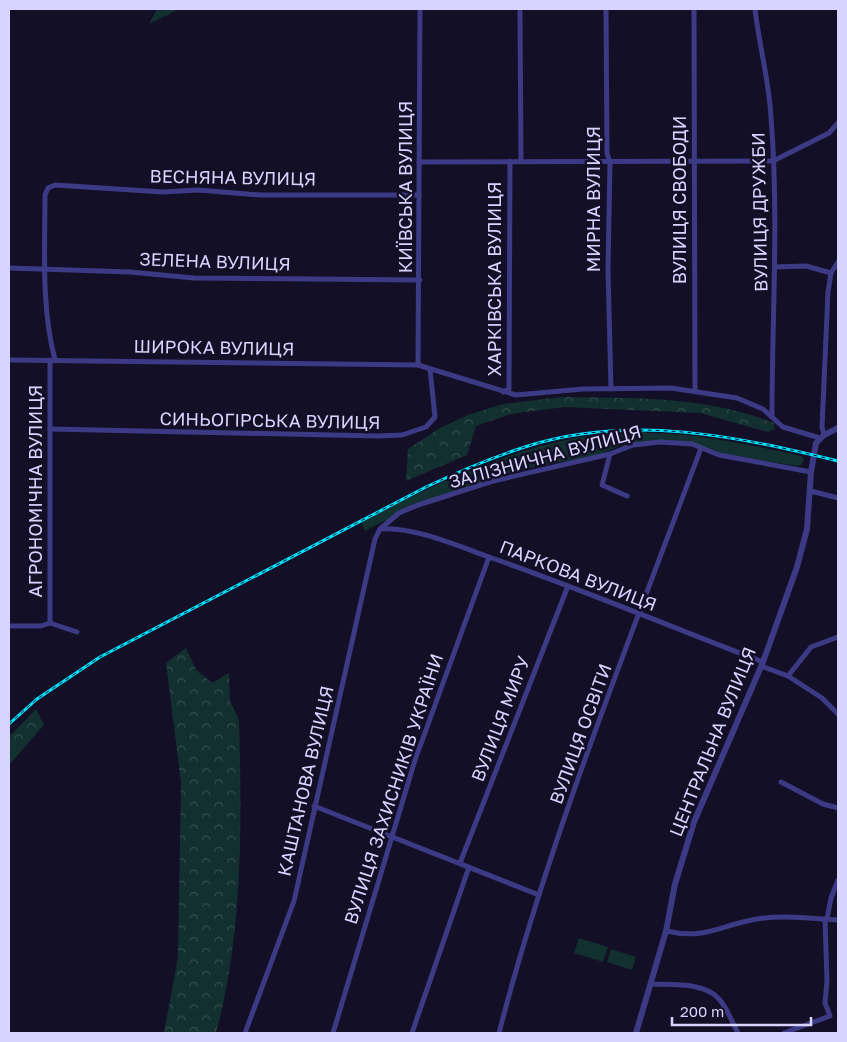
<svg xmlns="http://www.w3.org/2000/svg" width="847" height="1042" font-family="'Golos Text',sans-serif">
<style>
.green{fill:#12302f}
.forest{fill:url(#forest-crowns)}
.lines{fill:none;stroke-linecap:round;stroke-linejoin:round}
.minor{stroke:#3d3a85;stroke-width:5}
.tertiary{stroke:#3d3a85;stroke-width:6}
.rail-casing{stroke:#00e5ff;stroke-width:3}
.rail{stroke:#130f26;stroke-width:1;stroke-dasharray:4;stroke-linecap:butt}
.labels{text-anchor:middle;stroke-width:5;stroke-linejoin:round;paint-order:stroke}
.street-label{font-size:18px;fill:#d9d4ff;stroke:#130f26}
</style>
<defs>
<pattern id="forest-crowns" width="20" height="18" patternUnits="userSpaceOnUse" patternTransform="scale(1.25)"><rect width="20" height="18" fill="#12302f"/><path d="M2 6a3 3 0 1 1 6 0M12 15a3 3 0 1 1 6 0" fill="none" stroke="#344d4e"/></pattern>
</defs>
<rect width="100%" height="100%" fill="#130f26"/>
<!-- green -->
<g class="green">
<path d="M640 430H646V433C699 433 750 445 802 456L804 460 801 465 798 466 720 454 699 446 648 443 620 446 597 455 515 471 404 511 365 531 361 522C452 475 535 436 640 430Z"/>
<path d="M579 938 608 947 603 962 574 953Z"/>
<path d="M611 949 636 957 632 970 607 962Z"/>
</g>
<!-- forest -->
<g class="forest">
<path d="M157 9H179L149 24Z"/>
<path d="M561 397C631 398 708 396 774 423L775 429 768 432 700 413 564 407 511 414 476 426 467 455 406 481 408 449 440 428 468 415 503 404Z"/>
<path d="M186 648 196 670 212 683 229 673 230 701 239 720C242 822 243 934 216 1033H164L178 957 181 783 166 663Z"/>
<path d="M36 709 44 725 9 765V737Z"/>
</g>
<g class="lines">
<!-- minor -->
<g class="minor">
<path d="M520 9 521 161"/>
<path d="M606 9 607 153 610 162 608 270 611 389"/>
<path d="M694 9 695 391"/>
<path d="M755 9C759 45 769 80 771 117 779 217 772 317 772 416"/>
<path d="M419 162 773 161 829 133 838 123"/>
<path d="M775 267 806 266 831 273"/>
<path d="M9 268 130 272 194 278 420 280"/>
<path d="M9 360 418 365 516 395 583 389 671 388 737 398 763 409 783 427 820 438"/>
<path d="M55 360C41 307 45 249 45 195L48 188 55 185 163 192 198 190 260 195H419"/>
<path d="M418 365 420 9"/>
<path d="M503 392 509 389 510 161"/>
<path d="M50 429 378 436 402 435 426 427 435 417 430 369"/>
<path d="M824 435 822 427 828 292 831 273 838 262"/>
<path d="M610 454 602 485 627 496"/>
<path d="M811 491 838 498"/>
<path d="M380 529C411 526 456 545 486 556 579 588 671 627 763 662"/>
<path d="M50 623V360"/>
<path d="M9 626H41L50 623 77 632"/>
<path d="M761 666 788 676 822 698 838 714"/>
<path d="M788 676 811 647 838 637"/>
<path d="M781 782 823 804 838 808"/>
<path d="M314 806 539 895"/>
<path d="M460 863 568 586"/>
<path d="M827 919 831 898 838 880"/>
<path d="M666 931C706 940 720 925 757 919 782 915 812 918 838 920"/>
<path d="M652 984C671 985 705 982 719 999 727 1008 732 1022 738 1033"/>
<path d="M245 1033 294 901 375 539 380 529 399 513 418 505 493 481 610 454 633 445 660 442 692 444 719 455 811 472"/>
<path d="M333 1033 415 760 489 557"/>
<path d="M412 1033 469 867"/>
<path d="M499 1033C550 835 630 640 701 448"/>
<path d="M784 1033 830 1016 825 1003 827 981 825 919"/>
</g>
<!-- tertiary -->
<path class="tertiary" d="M636 1033 666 931 675 884 694 822 763 662 797 567 807 529 811 472 816 443 824 435 838 428"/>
<defs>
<path id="rail" d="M9 724 37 699 100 657 426 487C460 471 493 457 528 446 632 414 736 436 838 461"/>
</defs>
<!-- rail casing -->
<use href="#rail" class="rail-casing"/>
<!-- rail -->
<use href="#rail" class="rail"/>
</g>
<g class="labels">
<!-- street labels -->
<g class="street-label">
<text transform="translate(233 178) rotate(1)" y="6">ВЕСНЯНА ВУЛИЦЯ</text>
<text transform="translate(406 187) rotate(-90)" y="6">КИЇВСЬКА ВУЛИЦЯ</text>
<text transform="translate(594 199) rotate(-90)" y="6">МИРНА ВУЛИЦЯ</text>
<text transform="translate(680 200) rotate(-90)" y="6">ВУЛИЦЯ СВОБОДИ</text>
<text transform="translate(760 212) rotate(-91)" y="6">ВУЛИЦЯ ДРУЖБИ</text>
<text transform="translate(215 262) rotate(2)" y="6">ЗЕЛЕНА ВУЛИЦЯ</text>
<text transform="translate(495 279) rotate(-90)" y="6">ХАРКІВСЬКА ВУЛИЦЯ</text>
<text transform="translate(214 348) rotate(1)" y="6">ШИРОКА ВУЛИЦЯ</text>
<text transform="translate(270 421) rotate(1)" y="6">СИНЬОГІРСЬКА ВУЛИЦЯ</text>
<text transform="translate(545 457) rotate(-15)" y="6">ЗАЛІЗНИЧНА ВУЛИЦЯ</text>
<text transform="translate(36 491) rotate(-90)" y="6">АГРОНОМІЧНА ВУЛИЦЯ</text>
<text transform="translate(578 576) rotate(21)" y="6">ПАРКОВА ВУЛИЦЯ</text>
<text transform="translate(501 719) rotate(-69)" y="6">ВУЛИЦЯ МИРУ</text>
<text transform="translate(581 734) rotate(-70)" y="6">ВУЛИЦЯ ОСВІТИ</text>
<text transform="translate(713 742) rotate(-68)" y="6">ЦЕНТРАЛЬНА ВУЛИЦЯ</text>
<text transform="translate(306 781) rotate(-77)" y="6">КАШТАНОВА ВУЛИЦЯ</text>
<text transform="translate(394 789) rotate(-72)" y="6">ВУЛИЦЯ ЗАХИСНИКІВ УКРАЇНИ</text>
</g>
</g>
<!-- border -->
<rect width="847" height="1042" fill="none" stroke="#d9d4ff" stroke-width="20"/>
<!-- scale -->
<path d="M672 1017v8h139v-8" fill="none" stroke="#d9d4ff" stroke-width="2.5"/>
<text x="680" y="1017" font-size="15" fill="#d9d4ff" stroke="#130f26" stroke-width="4" paint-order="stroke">200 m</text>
</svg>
